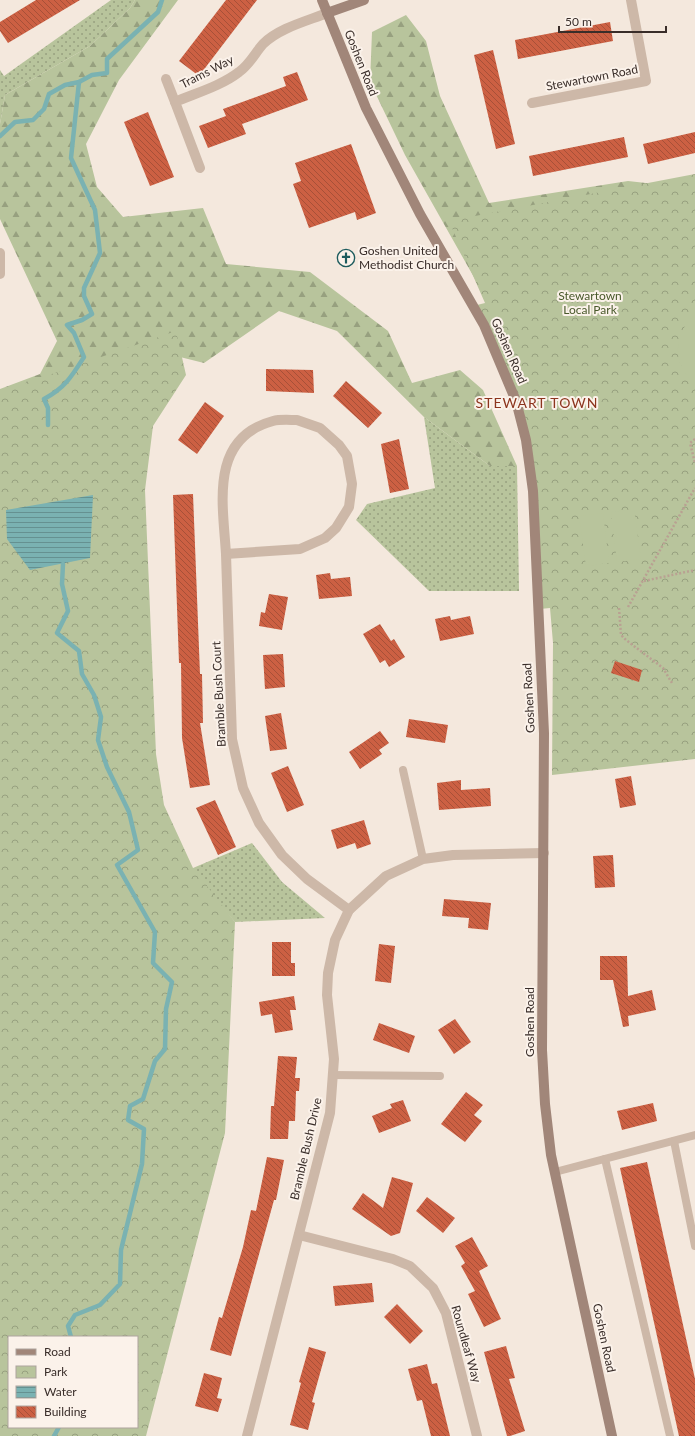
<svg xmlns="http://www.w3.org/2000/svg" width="695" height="1436" font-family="Lato,sans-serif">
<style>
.grass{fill:url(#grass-dots)}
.forest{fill:url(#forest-firs)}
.park{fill:url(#park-crowns);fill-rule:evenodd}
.pitch{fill:#b8c49c}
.water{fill:url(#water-rules)}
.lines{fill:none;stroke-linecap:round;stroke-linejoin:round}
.stream{stroke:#7ab2b2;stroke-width:4.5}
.building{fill:url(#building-back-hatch)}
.path{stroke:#b9a192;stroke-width:2.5;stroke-dasharray:2 2;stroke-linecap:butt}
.lane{stroke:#cdb8a8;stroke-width:8}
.street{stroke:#cdb8a8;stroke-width:10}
.secondary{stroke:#a18679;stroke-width:10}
.labels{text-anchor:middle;stroke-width:4;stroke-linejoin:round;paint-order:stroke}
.street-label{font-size:12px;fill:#392d29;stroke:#fbf2ea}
.poi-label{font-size:12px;fill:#392d29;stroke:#fbf2ea;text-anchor:start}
.park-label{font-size:12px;fill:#49592b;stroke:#fbf2ea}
.quarter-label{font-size:14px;letter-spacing:1px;fill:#8c341d;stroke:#fbf2ea}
</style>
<defs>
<pattern id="grass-dots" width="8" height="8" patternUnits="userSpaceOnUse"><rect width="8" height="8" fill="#b8c49c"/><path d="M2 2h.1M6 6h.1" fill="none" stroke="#97a07f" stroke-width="1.8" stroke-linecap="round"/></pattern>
<pattern id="forest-firs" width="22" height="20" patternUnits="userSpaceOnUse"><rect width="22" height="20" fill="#b8c49c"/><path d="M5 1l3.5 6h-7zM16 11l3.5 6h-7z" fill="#97a07f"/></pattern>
<pattern id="park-crowns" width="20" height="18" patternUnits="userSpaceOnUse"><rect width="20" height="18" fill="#b8c49c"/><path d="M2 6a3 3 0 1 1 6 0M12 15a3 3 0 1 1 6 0" fill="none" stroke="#97a07f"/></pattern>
<pattern id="water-rules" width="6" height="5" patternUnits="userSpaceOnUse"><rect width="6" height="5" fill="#7ab2b2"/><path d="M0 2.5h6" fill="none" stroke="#659191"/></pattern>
<pattern id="building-back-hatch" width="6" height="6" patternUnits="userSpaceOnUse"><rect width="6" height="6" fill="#cc6043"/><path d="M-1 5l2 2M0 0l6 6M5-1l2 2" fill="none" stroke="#a75038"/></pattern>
</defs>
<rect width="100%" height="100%" fill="#f4e8dd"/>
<!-- grass -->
<g class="grass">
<path d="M111 0H135L130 8 90 46 5 95 0 124V70L4 76Z"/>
<path d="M424 417 490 466H517L519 591H429L356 520 367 504 435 488Z"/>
<path d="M252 843 282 882 325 918 235 922 222 907 182 900 193 868Z"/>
</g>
<!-- forest -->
<g class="forest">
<path d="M135 0H178L119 80 86 144 97 187 123 217 203 208 226 264 310 272 388 331 412 383 460 370 483 390 517 466H490L424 417 337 331 279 311 204 363 180 357 0 438V389L40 374 57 341 0 219V124L5 95 90 46 130 8Z"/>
<path d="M406 15 426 41 440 96 489 203 628 181 673 186 493 311 405 155 370 82 372 32Z"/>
</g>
<!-- park -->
<g class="park">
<path d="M695 174V759L552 775 553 643 550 608 540 609 531 456 477 305 485 303 449 221Z"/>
<path d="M176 331 186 375 153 426 145 490 156 754 164 805 193 868 235 922 225 1133 146 1436H0V392ZM9 1337H137V1427H9Z"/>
</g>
<!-- pitch -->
<g class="pitch">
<path d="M695 315V378H689C672 359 675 331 695 315Z"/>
<path d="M634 509 641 559 617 562 611 512Z"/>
<path d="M603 513 609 563 586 566 579 516Z"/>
</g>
<!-- water -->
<path class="water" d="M93 495 90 558 30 570 7 539 6 510Z"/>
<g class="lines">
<!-- stream -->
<g class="stream">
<path d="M0 136 15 122 33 120 44 109 49 94 65 85 79 82 92 75 107 73V59L158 12 162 0"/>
<path d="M48 425V408L44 399C65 388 72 376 84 357L74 333 67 325 82 320 92 314 84 296V288L100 253 95 210 71 158 79 82"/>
<path d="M63 564 62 584 68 611 57 633 79 651 82 674 94 695 101 717 98 740 107 767 129 812 138 850 117 865 155 932 153 963 172 982 166 1009 165 1049 155 1061 143 1099 130 1106 128 1120 144 1129 142 1164 121 1250 120 1284 100 1305 75 1315 68 1326 71 1337"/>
<path d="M54 1436 59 1427"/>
</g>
</g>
<!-- building -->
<g class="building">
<path d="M36 0H80L8 43 0 31V22Z"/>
<path d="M226 0H257L199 76 179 61Z"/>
<path d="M610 22 613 41 518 59 515 40Z"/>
<path d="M493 50 515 144 496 149 474 55Z"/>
<path d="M297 72 308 100 242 124 246 134 208 148 199 126 226 116 223 109 286 86 283 77Z"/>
<path d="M148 112 174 177 150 186 124 122Z"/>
<path d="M695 132V153L648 164 643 144Z"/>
<path d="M624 137 628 157 533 176 529 156Z"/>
<path d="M351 144 376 213 357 220 355 212 309 228 293 184 301 181 295 163Z"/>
<path d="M266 369 313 370 314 393 266 391Z"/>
<path d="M346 381 382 413 368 428 333 396Z"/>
<path d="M205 402 224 416 197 454 178 440Z"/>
<path d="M399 439 409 489 390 493 381 444Z"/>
<path d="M193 494 200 674H202L203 723H200L210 785 190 788 182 738 181 663H179L173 495Z"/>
<path d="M330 573 331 579 350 577 352 596 319 599 316 575Z"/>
<path d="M269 594 288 597 282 630 259 626 261 612 265 613Z"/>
<path d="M450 616 451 620 470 616 474 634 440 641 435 619Z"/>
<path d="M380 624 391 641 394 639 405 657 389 667 385 660 380 663 363 634Z"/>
<path d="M283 654 285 687 265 689 263 655Z"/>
<path d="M615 661 642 670 639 682 611 673Z"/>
<path d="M281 713 287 749 270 751 265 716Z"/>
<path d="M409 719 448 725 445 743 406 737Z"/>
<path d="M380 731 389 743 379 750 382 754 360 769 349 752Z"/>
<path d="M288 766 304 805 287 812 271 773Z"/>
<path d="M631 776 636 805 620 808 615 779Z"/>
<path d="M461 780V790L490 788 491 806 439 810 437 783Z"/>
<path d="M215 800 236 847 218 855 196 808Z"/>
<path d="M364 820 371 844 357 849 355 843 337 849 331 830Z"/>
<path d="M613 855 615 887 595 888 593 856Z"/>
<path d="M444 899 491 903 488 930 468 928 469 918 442 916Z"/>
<path d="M272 942H291V963H295V976H272Z"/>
<path d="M379 944 395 946 391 983 375 981Z"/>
<path d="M600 956H627L628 996 652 990 656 1010 628 1016 629 1026 623 1027 613 980H600Z"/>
<path d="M294 996 296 1010H290L293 1030 275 1033 272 1014 261 1016 259 1002Z"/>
<path d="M455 1019 471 1042 454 1054 438 1030Z"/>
<path d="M379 1023 415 1036 409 1053 373 1040Z"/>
<path d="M278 1056 297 1057 295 1078H300L299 1091H296L295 1121H289L288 1139H270L271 1106H274Z"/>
<path d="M466 1092 483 1105 474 1115 482 1121 465 1142 441 1124Z"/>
<path d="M403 1100 411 1121 379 1133 372 1116 392 1108 390 1104Z"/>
<path d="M653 1103 657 1121 622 1130 617 1111Z"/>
<path d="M267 1157 284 1160 276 1200H274L231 1356 210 1350 219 1317 222 1318 243 1247 251 1210 256 1211Z"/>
<path d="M647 1162 695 1379V1436H679L620 1168Z"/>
<path d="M392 1177 413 1183 400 1233 391 1236 352 1209 363 1193 383 1208Z"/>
<path d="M427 1197 455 1218 443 1233 416 1211Z"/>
<path d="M472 1237 488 1266 479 1271 501 1319 484 1327 468 1294 475 1291 461 1266 465 1263 455 1246Z"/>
<path d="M372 1283 374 1302 335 1306 333 1286Z"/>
<path d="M397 1304 423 1331 410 1344 384 1317Z"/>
<path d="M506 1346 515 1378 509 1379 525 1431 510 1436H507L484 1352Z"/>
<path d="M309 1347 326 1352 312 1402 315 1403 308 1430 290 1425 301 1383 299 1382Z"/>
<path d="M427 1364 432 1384 437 1383 450 1436H431L422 1400 417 1401 408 1369Z"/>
<path d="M204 1373 222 1378 217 1398 222 1399 218 1412 195 1406Z"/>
</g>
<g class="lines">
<!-- path -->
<g class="path">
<path d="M695 439 690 443 695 463"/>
<path d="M644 581 695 570"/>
<path d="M628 607 695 488"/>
<path d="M619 608 621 635 626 640 663 668 672 683"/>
</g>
<!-- lane -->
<g class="lane">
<path d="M403 770 423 859"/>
<path d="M333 1075 440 1076"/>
<path d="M674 1141 695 1246"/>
<path d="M605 1159 670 1436"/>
<path d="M555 1172 695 1135"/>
</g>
<!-- street -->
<g class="street">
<path d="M166 79 175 102"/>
<path d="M532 103 646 81 631 0"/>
<path d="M200 168 175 102C196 93 221 86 239 72 250 64 255 53 263 44 279 28 307 21 327 13"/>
<path d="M0 253V274"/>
<path d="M297 420 320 428 339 445 347 456 352 484 349 507 336 528 325 538 300 549 226 554C223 504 209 438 273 421 280 419 290 420 297 420Z"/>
<path d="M226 554 232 739 243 788 259 823 282 855 307 879 349 910"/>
<path d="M299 1235 393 1259 410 1266 433 1288 446 1313 477 1436"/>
<path d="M247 1436 330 1113 334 1059 327 995 328 973 335 940 349 910 386 876 423 859 453 855 544 853"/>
</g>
<!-- secondary -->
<g class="secondary">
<path d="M322 0 366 108 420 214 484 325 516 401 526 440 533 491 544 733 542 1050 545 1104 551 1155 612 1436"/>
<path d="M327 13 364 0"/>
</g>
</g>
<!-- icons -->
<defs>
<symbol id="church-ring" viewBox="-11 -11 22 22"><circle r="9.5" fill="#fbf2ea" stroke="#1c5b5d" stroke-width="1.5"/><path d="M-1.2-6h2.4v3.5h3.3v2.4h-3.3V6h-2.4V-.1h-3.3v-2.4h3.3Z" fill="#1c5b5d"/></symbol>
</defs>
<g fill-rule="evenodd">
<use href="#church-ring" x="336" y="248" width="20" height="20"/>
</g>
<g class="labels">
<!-- street labels -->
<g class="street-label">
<text transform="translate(361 63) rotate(68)" y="4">Goshen Road</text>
<text transform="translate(207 72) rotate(-27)" y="4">Trams Way</text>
<text transform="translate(592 78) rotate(-11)" y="4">Stewartown Road</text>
<text transform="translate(509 351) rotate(66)" y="4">Goshen Road</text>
<text transform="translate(219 694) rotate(-93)" y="4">Bramble Bush Court</text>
<text transform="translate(529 698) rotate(-93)" y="4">Goshen Road</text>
<text transform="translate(530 1022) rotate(-90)" y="4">Goshen Road</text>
<text transform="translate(306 1149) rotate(-77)" y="4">Bramble Bush Drive</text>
<text transform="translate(604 1338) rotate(78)" y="4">Goshen Road</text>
<text transform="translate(466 1344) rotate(74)" y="4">Roundleaf Way</text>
</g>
<!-- poi labels -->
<g class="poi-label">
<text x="359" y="255">Goshen United<tspan x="359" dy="14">Methodist Church</tspan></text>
</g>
<!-- park labels -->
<g class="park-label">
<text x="590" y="300">Stewartown<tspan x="590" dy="14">Local Park</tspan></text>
</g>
<!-- quarter labels -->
<g class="quarter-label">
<text x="537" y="408">STEWART TOWN</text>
</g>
</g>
<!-- legend -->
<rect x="8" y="1336" width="130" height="92" fill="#fbf2ea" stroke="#ada39d"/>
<rect x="16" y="1349" width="20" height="6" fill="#a18679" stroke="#ada39d"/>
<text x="44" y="1356" font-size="12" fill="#392d29">Road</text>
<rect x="16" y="1366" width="20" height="12" fill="url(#park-crowns)" stroke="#ada39d"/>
<text x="44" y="1376" font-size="12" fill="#392d29">Park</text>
<rect x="16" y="1386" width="20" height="12" fill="url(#water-rules)" stroke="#ada39d"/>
<text x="44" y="1396" font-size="12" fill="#392d29">Water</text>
<rect x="16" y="1406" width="20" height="12" fill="url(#building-back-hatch)" stroke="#ada39d"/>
<text x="44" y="1416" font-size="12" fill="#392d29">Building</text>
<!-- scale -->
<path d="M559 26v6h107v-6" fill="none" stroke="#392d29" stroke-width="2"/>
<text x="565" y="26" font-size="12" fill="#392d29" stroke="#fbf2ea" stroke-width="3" paint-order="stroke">50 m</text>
</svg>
